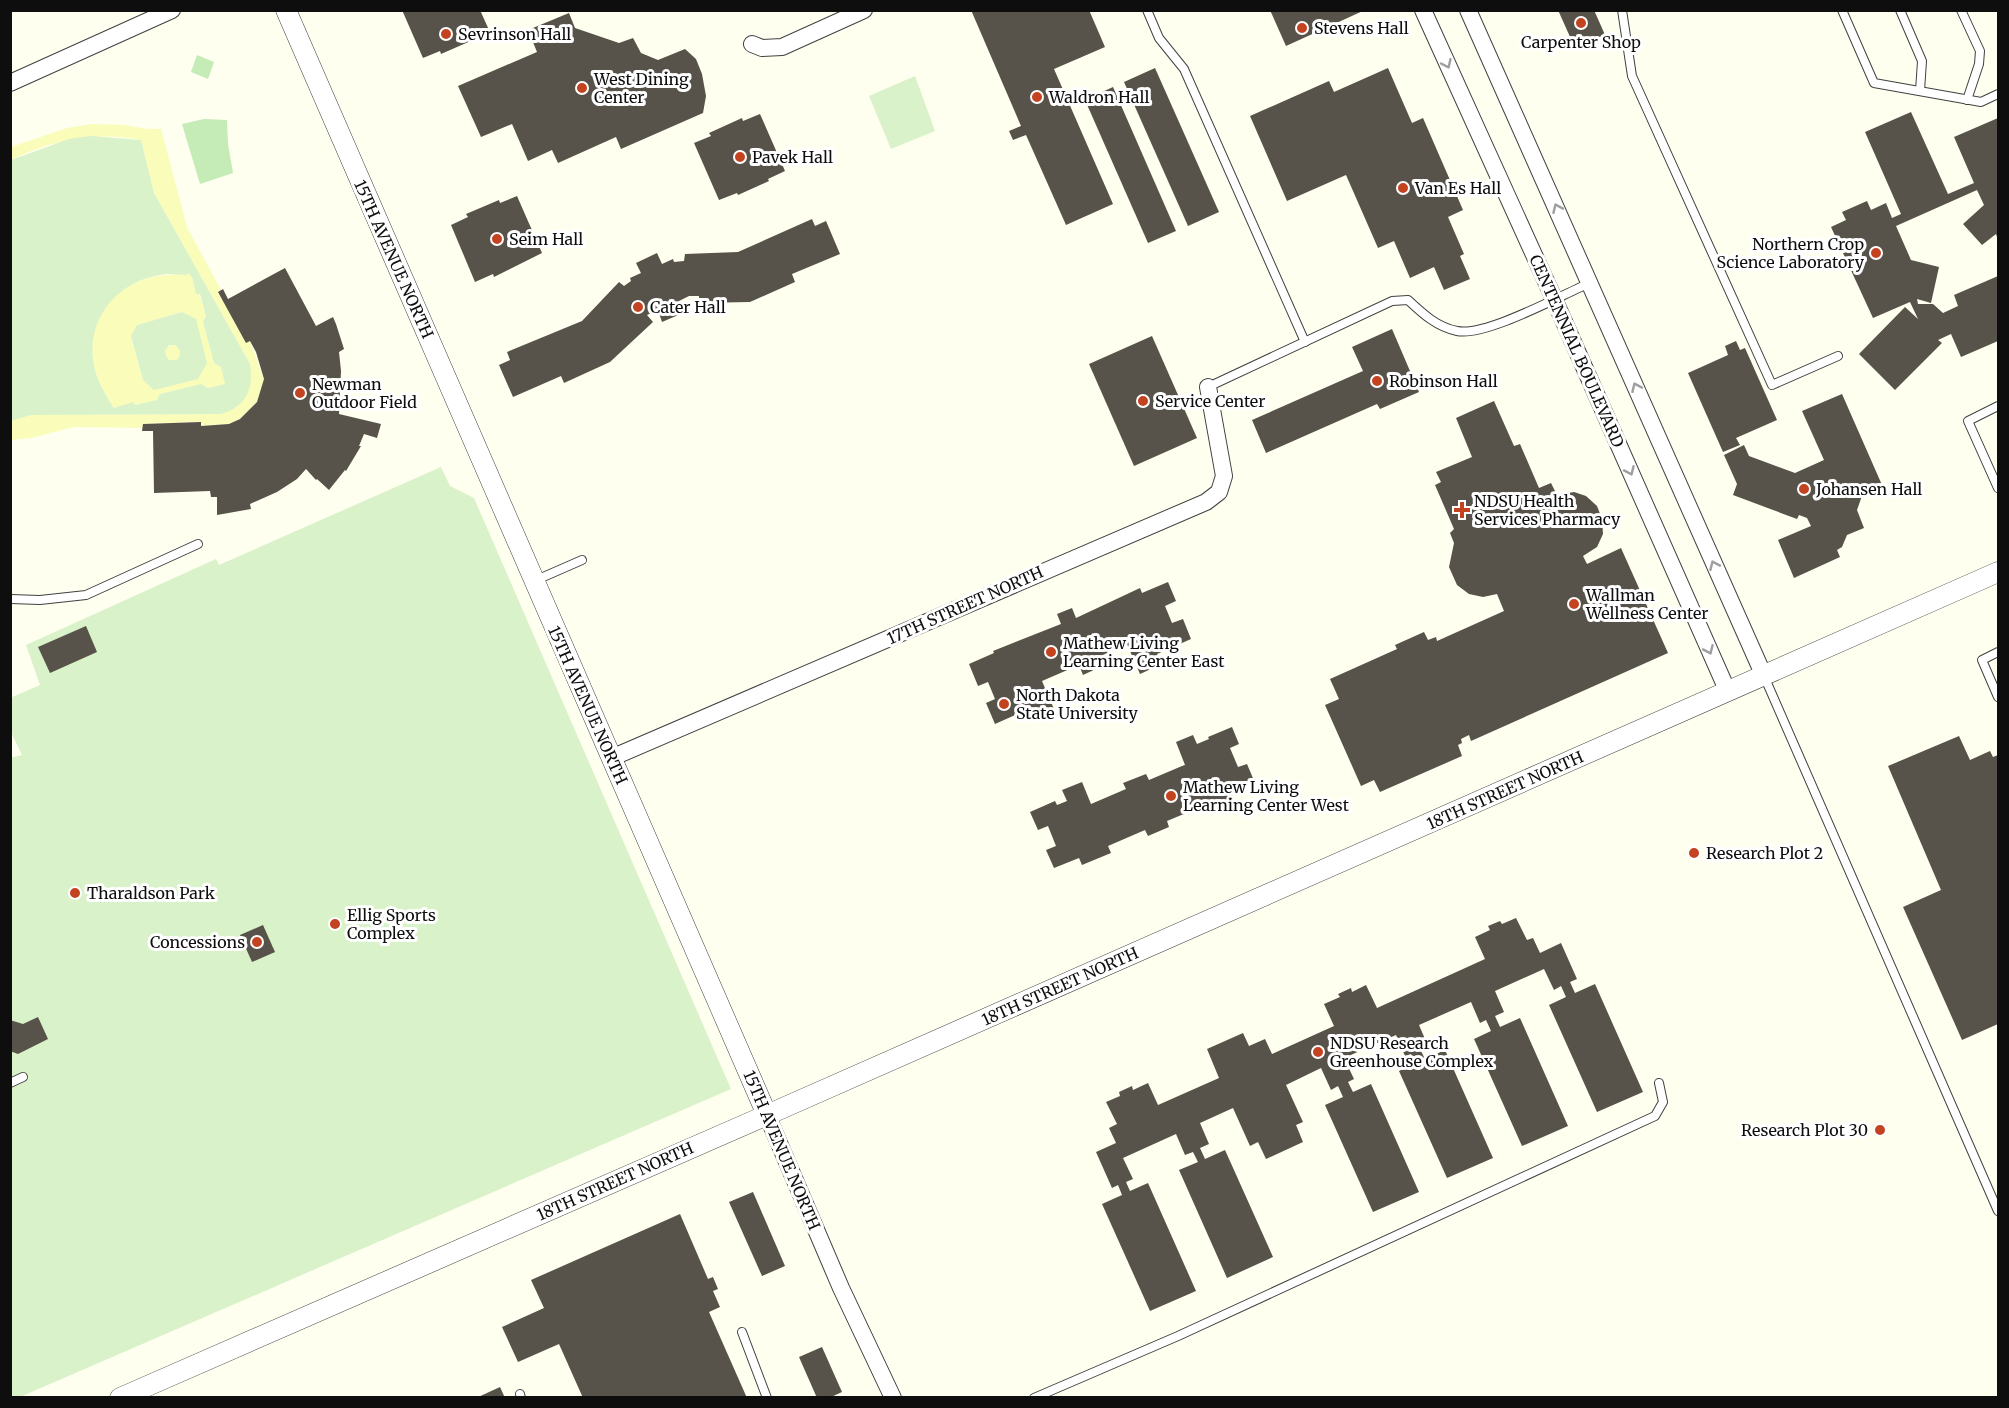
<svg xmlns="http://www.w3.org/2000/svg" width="2009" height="1408" font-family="Merriweather,serif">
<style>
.green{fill:#c5ebb7}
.sand{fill:#fafcba;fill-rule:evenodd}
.pitch{fill:#d9f2c9;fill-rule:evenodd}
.building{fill:#57524a}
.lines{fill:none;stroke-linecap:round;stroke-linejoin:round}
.service-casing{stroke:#414141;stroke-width:10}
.minor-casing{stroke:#414141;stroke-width:18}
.tertiary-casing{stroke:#414141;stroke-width:21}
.service{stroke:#fff;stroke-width:8}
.minor{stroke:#fff;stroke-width:16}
.tertiary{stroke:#fff;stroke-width:20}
.oneway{stroke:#9f9f9f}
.poi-dot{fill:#c34321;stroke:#fff;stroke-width:2}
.labels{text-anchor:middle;stroke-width:6;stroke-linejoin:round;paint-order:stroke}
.poi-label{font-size:16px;fill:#0e0e0e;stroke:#fff;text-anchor:start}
.street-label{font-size:16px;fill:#0e0e0e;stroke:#fff}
</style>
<rect width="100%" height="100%" fill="#feffef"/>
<!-- green -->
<g class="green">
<path d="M197 55 214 62 208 79 191 72Z"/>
<path d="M204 119 227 120 228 144 233 173 200 184 182 124Z"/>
</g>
<!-- sand -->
<g class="sand">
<path d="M92 124 124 125 148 129H161L187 227 221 290 218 293 250 341 264 379 257 402 240 419 229 424 201 426 200 422 143 424 142 428 74 427 31 438 11 440V421L31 415 221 414 237 407 250 364 154 193 141 140C96 131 52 140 11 160V147L67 128Z"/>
<path d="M188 273 192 277 196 294 199 293 206 316 203 322 214 363 221 367 226 384 208 388 201 384 160 394 157 400 134 405V403L114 408C106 395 97 381 94 366 83 305 131 270 187 275ZM182 312 198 379 143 380 131 337 137 325Z"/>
<circle cx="173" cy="353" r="8"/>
</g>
<!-- pitch -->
<g class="pitch">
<path d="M915 76 935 131 891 149 869 96Z"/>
<path d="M90 136 141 140 154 193 250 364C254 388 246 407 221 414L31 415 11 421V160L69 139ZM188 273 192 277 196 294H200L206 316 203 322 214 363 221 367 225 384 208 388 201 384 160 394 157 400 135 405 133 402 114 408C106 396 99 384 95 370 83 324 114 282 160 275 169 273 178 275 187 275Z"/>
<path d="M182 312 196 319 207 363 198 379 154 390 143 380 131 336 137 325ZM169 345H175L180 350V355L177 360H169L166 356 165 351Z"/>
<path d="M441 467 450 486 474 498 731 1089 20 1397H11L10 758 22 755 11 732 10 698 40 685 26 645 216 559 219 565Z"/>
</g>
<!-- building -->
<g class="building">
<path d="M402 10H480L489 30 471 37 473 40 441 54 440 51 423 58Z"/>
<path d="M971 10H1089L1105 47 1054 69 1113 204 1066 225 1026 135 1013 140 1009 131 1021 126Z"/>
<path d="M1270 10H1365L1286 46Z"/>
<path d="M1558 10H1594L1605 35 1575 48Z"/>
<path d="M569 13 575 28 619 43 633 38 641 53 658 60 685 49 696 59 702 74 706 96 703 113 621 149 616 137 558 163 552 150 528 161 512 124 481 137 458 86 537 52 528 30Z"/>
<path d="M1155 68 1219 212 1188 226 1124 82Z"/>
<path d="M1388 68 1412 123 1423 118 1463 210 1448 217 1464 254 1460 256 1470 279 1444 290 1434 267 1410 278 1394 241 1378 248 1346 175 1287 201 1250 116 1329 81 1334 92Z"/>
<path d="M1113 87 1176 231 1148 243 1085 100Z"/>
<path d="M1911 112 1948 194 1974 183 1954 137 1998 118V240L1996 234 1982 245 1963 224 1984 205 1977 190 1896 226 1911 260 1939 267 1931 303 1917 299 1918 304H1933L1943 313 1958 306 1954 295 1998 276V341L1961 357 1951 334 1938 340 1942 343 1895 390 1859 354 1905 307 1918 319 1910 302 1873 318 1831 227 1846 220 1842 212 1867 201 1871 210 1886 203 1892 218 1901 214 1865 132Z"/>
<path d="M760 114 785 171 768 179 769 181 738 195 737 193 719 200 694 143 711 136 709 133 742 118 743 121Z"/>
<path d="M517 196 542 253 494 277 493 274 475 282 451 225 468 217 466 214 499 200 500 203Z"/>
<path d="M812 219 815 226 826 221 840 254 792 274 795 282 750 302 699 303V296H689L679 301 683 313 662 322 658 310 647 315 653 322 610 362 564 383 561 376 513 397 499 365 510 360 507 352 582 321 619 282 624 286 631 281 630 278 641 273 636 263 657 253 662 264 673 259 674 262 684 261 685 254 738 252Z"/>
<path d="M285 268 316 326 333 317 336 324 344 349 339 352 341 371 339 414 381 424 377 438 364 434 359 446H361L346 471 345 470 329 490 317 479 316 480 306 469 297 479 277 492 250 504 251 509 217 515V497H211L210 491 154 493 153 431H142L143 424 201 422V426L229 424 240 419 257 402 264 379 256 352 250 341 246 343 218 292 223 289 228 299Z"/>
<path d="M1392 329 1419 392 1380 409 1377 404 1266 453 1252 420 1363 371 1352 347Z"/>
<path d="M1152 336 1197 438 1134 466 1089 364Z"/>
<path d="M1736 341 1740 350 1745 348 1777 420 1736 438 1740 445 1723 452 1688 373 1728 355 1725 346Z"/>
<path d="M1842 394 1882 485 1863 493 1857 510 1864 528 1847 535 1842 547 1837 550 1840 557 1794 578 1778 540 1811 526 1807 518 1799 515 1797 519 1733 495 1737 484 1724 455 1744 445 1749 456 1795 473 1824 460 1802 411Z"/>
<path d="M1494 401 1514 446 1520 444 1539 488 1551 483 1557 495 1574 492 1586 496 1597 506 1602 519 1603 534 1597 547 1583 556 1587 564 1621 548 1668 653 1471 741 1469 735 1461 739 1462 743 1458 745 1462 756 1380 792 1374 780 1361 786 1325 705 1339 699 1330 679 1397 649 1395 645 1424 632 1428 640 1436 637 1437 641 1504 611 1497 594 1483 597 1469 594 1457 585 1449 567 1454 543 1450 533 1454 529 1435 485 1441 482 1436 472 1472 457 1456 418Z"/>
<path d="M1168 582 1176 601 1165 606 1172 623 1183 619 1191 639 1157 654 1162 664 1140 674 1127 644 1094 659 1098 668 1083 675 1079 665 1042 681 1054 709 1033 718 1029 709 995 724 986 703 995 699 988 682 978 686 969 664 994 653 993 651 1061 624 1057 614 1072 608 1076 618 1140 588 1142 593Z"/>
<path d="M86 626 97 652 50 673 38 647Z"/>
<path d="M1232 727 1239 744 1230 748 1238 767 1247 764 1255 783 1231 793 1234 799 1205 811 1203 806 1167 821 1169 827 1148 836 1145 830 1108 846 1111 853 1082 865 1079 858 1054 868 1046 850 1056 846 1048 826 1038 830 1030 812 1055 801 1057 805 1067 801 1062 790 1082 782 1091 804 1126 789 1123 783 1146 774 1149 780 1182 766 1185 765 1176 742 1193 735 1197 744 1209 739 1208 737Z"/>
<path d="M1959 736 1970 760 1990 751 1993 757 1998 755V1024L1962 1040 1903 907 1941 890 1888 766Z"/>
<path d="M1516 918 1527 940 1533 938 1540 953 1561 943 1577 979 1570 982 1575 993 1595 984 1643 1092 1597 1112 1549 1005 1566 997 1561 986 1554 990 1544 969 1495 991 1504 1012 1495 1016 1500 1027 1520 1018 1568 1126 1522 1146 1474 1039 1491 1031 1486 1020 1480 1023 1471 1002 1419 1025 1428 1046 1420 1049 1425 1059 1445 1050 1493 1158 1447 1178 1399 1071 1416 1063 1411 1054 1405 1056 1396 1035 1344 1058 1354 1079 1348 1082 1353 1092 1371 1084 1419 1192 1373 1212 1325 1105 1343 1097 1338 1086 1331 1090 1321 1068 1286 1085 1303 1122 1296 1125 1303 1142 1266 1159 1258 1142 1250 1146 1233 1108 1200 1123 1209 1144 1200 1148 1205 1159 1225 1150 1273 1257 1227 1278 1179 1170 1198 1162 1193 1152 1185 1155 1176 1134 1123 1158 1133 1179 1126 1182 1130 1191 1148 1183 1196 1291 1150 1311 1102 1204 1122 1195 1118 1185 1112 1188 1096 1152 1116 1143 1109 1128 1117 1124 1106 1102 1120 1096 1119 1092 1132 1086 1133 1090 1148 1083 1158 1105 1219 1078 1207 1049 1243 1033 1249 1046 1265 1039 1272 1054 1334 1026 1324 1004 1340 997 1338 994 1351 988 1352 992 1366 985 1377 1008 1485 959 1475 937 1490 930 1488 926 1500 921 1502 924Z"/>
<path d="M263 925 275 952 252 962 240 935Z"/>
<path d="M38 1017 48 1039 18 1054 10 1051V1020L23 1024Z"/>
<path d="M753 1192 785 1266 762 1276 729 1202Z"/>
<path d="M680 1214 708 1279 713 1277 718 1289 713 1291 720 1307 709 1312 747 1398H583L559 1344 518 1362 502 1327 544 1308 531 1280Z"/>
<path d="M822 1347 842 1392 829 1398H817L799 1357Z"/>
<path d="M500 1387 505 1398H476Z"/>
</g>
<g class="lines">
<defs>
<g id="service">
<path d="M1147 10 1159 38 1184 69 1305 342"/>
<path d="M1622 10 1632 76 1772 385 1838 356"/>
<path d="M1842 10 1874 83 1981 102 1998 94"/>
<path d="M1900 10 1922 61 1920 91"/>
<path d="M1961 10 1980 51 1979 64 1967 100"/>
<path d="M1208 387 1392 301 1408 300C1423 314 1437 327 1457 331 1486 337 1561 295 1590 283"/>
<path d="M1998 406 1968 421 1998 488"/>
<path d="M534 581 582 560"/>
<path d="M10 599 40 600 86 595 198 544"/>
<path d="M1998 652 1982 660 1998 697"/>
<path d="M1764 676 1998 1211"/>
<path d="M10 1083 23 1077"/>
<path d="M742 1332 767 1398"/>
<path d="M520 1394 521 1398"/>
<path d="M1034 1398 1178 1336 1655 1116 1663 1102 1659 1083"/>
</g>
<g id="minor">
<path d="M1423 10 1554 299 1728 692"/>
<path d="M1468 10 1764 676"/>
<path d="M752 44 762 48 782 47 864 10"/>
<path d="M10 83 172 10"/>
<path d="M611 758 1206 502 1219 492 1224 476 1208 387"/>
<path d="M767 1115 841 1288 893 1398"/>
</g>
<g id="tertiary">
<path d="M286 10 767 1115"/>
<path d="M120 1398 767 1115 1998 572"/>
</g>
</defs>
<!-- service casing -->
<use href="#service" class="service-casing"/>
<!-- minor casing -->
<use href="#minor" class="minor-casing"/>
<!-- tertiary casing -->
<use href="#tertiary" class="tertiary-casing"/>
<!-- service -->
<use href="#service" class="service"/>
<!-- minor -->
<use href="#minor" class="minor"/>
<!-- tertiary -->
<use href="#tertiary" class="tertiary"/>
</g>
<!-- one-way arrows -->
<defs><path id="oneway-chevron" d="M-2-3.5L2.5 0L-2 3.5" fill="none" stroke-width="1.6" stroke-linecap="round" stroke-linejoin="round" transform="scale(1.5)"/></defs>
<g class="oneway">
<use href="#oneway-chevron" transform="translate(1447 64) rotate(65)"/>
<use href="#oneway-chevron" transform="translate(1557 208) rotate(-114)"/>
<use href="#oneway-chevron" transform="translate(1636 387) rotate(-114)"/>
<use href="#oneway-chevron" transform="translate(1630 471) rotate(66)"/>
<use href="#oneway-chevron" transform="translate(1714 565) rotate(-114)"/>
<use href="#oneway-chevron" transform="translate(1709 650) rotate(66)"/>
</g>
<!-- markers -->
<g class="poi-dot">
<circle cx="1581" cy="23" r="6"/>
<circle cx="1302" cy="28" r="6"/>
<circle cx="446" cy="34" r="6"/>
<circle cx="582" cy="88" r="6"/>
<circle cx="1037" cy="97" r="6"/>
<circle cx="740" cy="157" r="6"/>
<circle cx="1403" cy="188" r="6"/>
<circle cx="497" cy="239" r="6"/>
<circle cx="1876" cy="253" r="6"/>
<circle cx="638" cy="307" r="6"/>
<circle cx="1377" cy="381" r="6"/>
<circle cx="300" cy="393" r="6"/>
<circle cx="1143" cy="401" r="6"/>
<circle cx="1804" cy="489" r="6"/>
<path d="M1459 501h6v6h6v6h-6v6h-6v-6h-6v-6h6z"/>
<circle cx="1574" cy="604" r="6"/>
<circle cx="1051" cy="652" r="6"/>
<circle cx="1004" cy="704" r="6"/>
<circle cx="1171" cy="796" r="6"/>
<circle cx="1694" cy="853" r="6"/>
<circle cx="75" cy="893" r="6"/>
<circle cx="335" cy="924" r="6"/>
<circle cx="257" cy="942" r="6"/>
<circle cx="1318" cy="1052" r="6"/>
<circle cx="1880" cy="1130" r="6"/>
</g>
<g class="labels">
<!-- poi labels -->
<g class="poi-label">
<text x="1314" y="34">Stevens Hall</text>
<text x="458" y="40">Sevrinson Hall</text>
<text x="1581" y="48" text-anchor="middle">Carpenter Shop</text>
<text x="594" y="85">West Dining<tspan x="594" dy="18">Center</tspan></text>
<text x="1049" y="103">Waldron Hall</text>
<text x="752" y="163">Pavek Hall</text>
<text x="1415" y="194">Van Es Hall</text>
<text x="509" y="245">Seim Hall</text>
<text x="1864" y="250" text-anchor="end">Northern Crop<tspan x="1864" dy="18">Science Laboratory</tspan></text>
<text x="650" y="313">Cater Hall</text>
<text x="1389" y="387">Robinson Hall</text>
<text x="312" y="390">Newman<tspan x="312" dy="18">Outdoor Field</tspan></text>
<text x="1155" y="407">Service Center</text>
<text x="1816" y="495">Johansen Hall</text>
<text x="1474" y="507">NDSU Health<tspan x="1474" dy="18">Services Pharmacy</tspan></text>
<text x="1586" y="601">Wallman<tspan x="1586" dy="18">Wellness Center</tspan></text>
<text x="1063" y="649">Mathew Living<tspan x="1063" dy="18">Learning Center East</tspan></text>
<text x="1016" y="701">North Dakota<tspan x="1016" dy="18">State University</tspan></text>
<text x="1183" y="793">Mathew Living<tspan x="1183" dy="18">Learning Center West</tspan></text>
<text x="1706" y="859">Research Plot 2</text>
<text x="87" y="899">Tharaldson Park</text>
<text x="347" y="921">Ellig Sports<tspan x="347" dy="18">Complex</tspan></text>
<text x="245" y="948" text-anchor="end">Concessions</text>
<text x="1330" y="1049">NDSU Research<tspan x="1330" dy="18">Greenhouse Complex</tspan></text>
<text x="1868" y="1136" text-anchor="end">Research Plot 30</text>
</g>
<!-- street labels -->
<g class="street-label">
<text transform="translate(394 259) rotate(66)" y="6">15TH AVENUE NORTH</text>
<text transform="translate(1577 351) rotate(66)" y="6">CENTENNIAL BOULEVARD</text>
<text transform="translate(965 605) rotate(-24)" y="6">17TH STREET NORTH</text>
<text transform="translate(588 705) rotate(66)" y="6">15TH AVENUE NORTH</text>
<text transform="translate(1505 790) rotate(-24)" y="6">18TH STREET NORTH</text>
<text transform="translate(1060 986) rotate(-24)" y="6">18TH STREET NORTH</text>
<text transform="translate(782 1150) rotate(67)" y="6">15TH AVENUE NORTH</text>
<text transform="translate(615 1181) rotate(-24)" y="6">18TH STREET NORTH</text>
</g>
</g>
<!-- border -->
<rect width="2009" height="1408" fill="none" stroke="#0e0e0e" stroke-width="24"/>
</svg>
